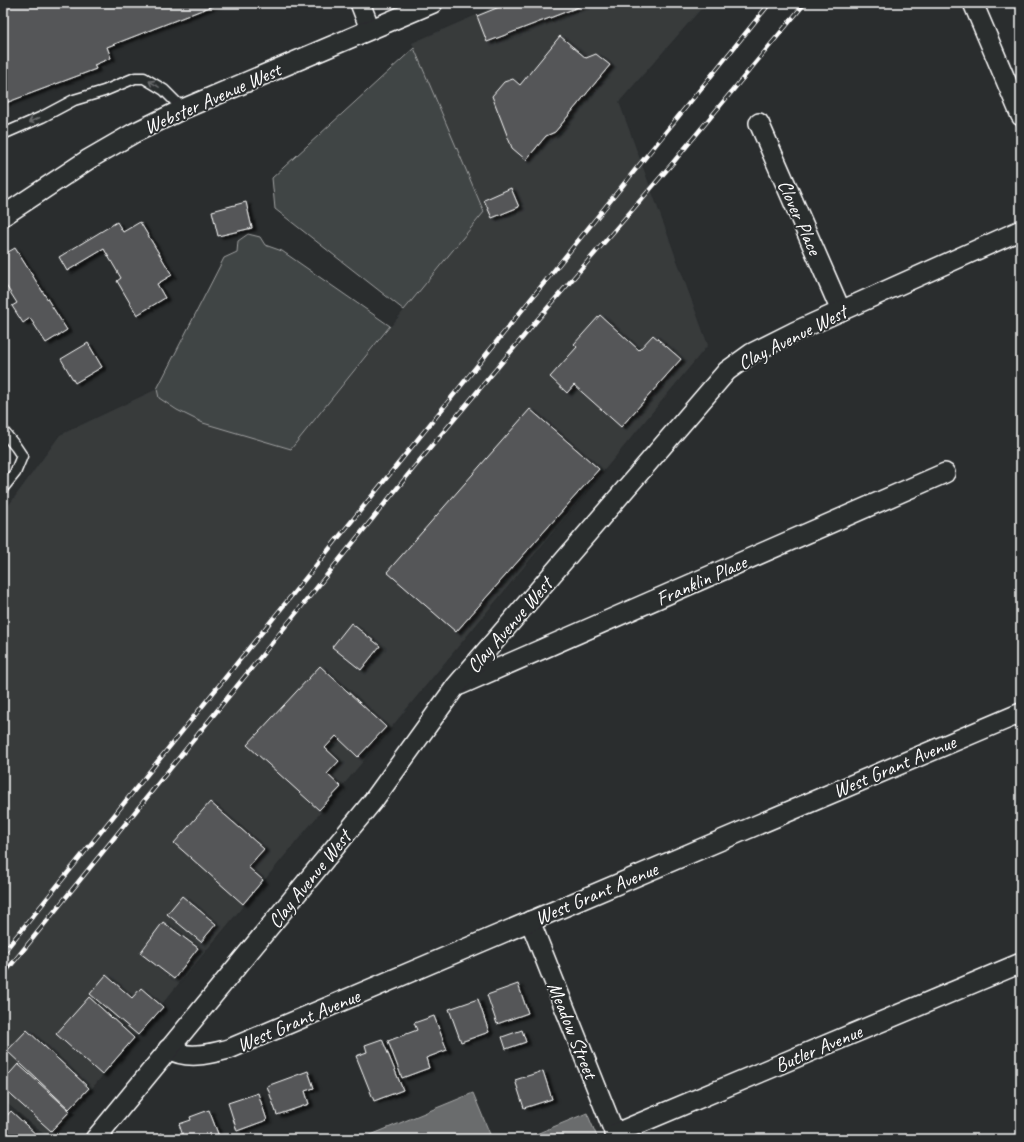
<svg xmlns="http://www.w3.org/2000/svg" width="1024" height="1142" font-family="Caveat,sans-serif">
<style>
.built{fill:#373a3b}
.green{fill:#414445;stroke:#a0a2a2}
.water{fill:#6a6c6d;stroke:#a6a7a7}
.building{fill:#555758;stroke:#fff;filter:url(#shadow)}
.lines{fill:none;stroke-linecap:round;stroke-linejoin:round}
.service-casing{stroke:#fff;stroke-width:13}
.minor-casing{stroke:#fff;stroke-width:22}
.service{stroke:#2a2d2e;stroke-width:10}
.minor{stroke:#2a2d2e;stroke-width:19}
.rail-casing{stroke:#fff;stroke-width:4.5}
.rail{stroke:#2a2d2e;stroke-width:3;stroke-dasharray:9;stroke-linecap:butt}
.oneway{stroke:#6a6c6d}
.labels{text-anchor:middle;stroke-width:4;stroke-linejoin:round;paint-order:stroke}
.street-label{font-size:20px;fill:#fff;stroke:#2a2d2e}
</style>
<defs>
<filter id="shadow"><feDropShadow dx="4.5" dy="2.5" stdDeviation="1" flood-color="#0009"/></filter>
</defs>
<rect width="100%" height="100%" fill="#2a2d2e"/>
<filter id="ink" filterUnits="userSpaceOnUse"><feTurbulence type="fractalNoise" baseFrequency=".025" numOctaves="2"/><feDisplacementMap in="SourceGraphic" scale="8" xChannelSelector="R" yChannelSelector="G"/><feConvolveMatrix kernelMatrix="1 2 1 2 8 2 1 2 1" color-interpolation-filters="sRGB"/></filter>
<g filter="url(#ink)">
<!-- built -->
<path class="built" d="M504 3H720L700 10 619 102 708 345 50 1139 3 1100V513L60 435 157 389 159 398 177 410 291 449 484 212 412 43Z"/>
<!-- green -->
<g class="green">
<path d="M414 48 484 212 404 310 275 209 272 178Z"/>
<path d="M248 234 260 237 265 245 282 251 390 326 291 449 203 423 177 410 159 398 157 389 224 258 237 252 238 241Z"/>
</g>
<!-- water -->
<g class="water">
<path d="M473 1093 492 1139H361Z"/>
<path d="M587 1113 598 1139H524Z"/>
</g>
<!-- building -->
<g class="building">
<path d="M3 3H220L107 47 111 58 94 65 96 69 3 104Z"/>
<path d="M509 3H589L487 42 477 16Z"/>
<path d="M560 36 586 58 596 54 610 65 555 132 546 136 526 160 512 148 492 96 504 82 513 79 520 85Z"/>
<path d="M511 188 519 207 492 218 484 200Z"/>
<path d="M246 202 252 228 218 236 212 211Z"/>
<path d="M117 222 123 232 140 222 172 275 157 284 165 298 137 315 117 281 121 278 104 249 67 271 59 257Z"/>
<path d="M15 248 67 330 46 343 30 318 23 323 12 306 17 303 3 281V255Z"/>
<path d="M600 315 639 350 653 335 681 359 621 427 574 385 567 393 550 377 577 347 574 344Z"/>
<path d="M88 343 102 367 75 383 61 359Z"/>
<path d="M530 409 599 469 456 632 387 572Z"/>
<path d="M351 623 380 646 361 670 332 647Z"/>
<path d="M320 666 386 727 358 757 336 736 325 748 339 761 327 774 341 787 319 810 247 745Z"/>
<path d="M210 802 264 849 248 867 263 880 243 904 174 843Z"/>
<path d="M182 896 216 924 201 942 167 914Z"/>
<path d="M163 922 198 948 174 979 140 953Z"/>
<path d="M106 975 132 998 141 988 163 1007 138 1035 90 994Z"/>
<path d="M518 984 528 1013 497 1024 487 995Z"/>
<path d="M89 997 134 1038 102 1075 56 1034Z"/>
<path d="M478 999 489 1032 461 1042 449 1009Z"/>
<path d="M434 1016 447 1050 426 1058 429 1068 402 1078 388 1041 417 1030 414 1023Z"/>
<path d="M27 1030 89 1088 69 1109 7 1051Z"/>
<path d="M522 1030 526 1042 506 1049 502 1037Z"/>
<path d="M382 1039 403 1090 374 1101 356 1056 367 1052 365 1045Z"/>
<path d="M18 1064 70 1111 51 1131 3 1088V1081Z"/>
<path d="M308 1071 314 1088 305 1091 309 1104 277 1115 267 1086Z"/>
<path d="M543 1071 552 1099 524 1108 515 1080Z"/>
<path d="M258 1093 267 1120 237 1131 228 1103Z"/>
<path d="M209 1110 220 1139H184L179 1124 191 1120 190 1117Z"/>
<path d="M11 1111 41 1139H7L3 1135V1120Z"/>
<path d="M161 1133 164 1139H146Z"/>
</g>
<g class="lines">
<defs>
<g id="service">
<path d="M3 134 42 117 74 100 104 91 135 78H144L164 90 183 109"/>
<path d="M3 431 16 447 22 456 15 473 3 488"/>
</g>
<g id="minor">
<path d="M360 3 370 29"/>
<path d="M973 3 1021 116"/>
<path d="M759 123 841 311"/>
<path d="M3 216 89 159 134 133 183 109 433 3"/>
<path d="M460 685 945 473"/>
<path d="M530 921 617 1139"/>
<path d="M168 1049C188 1060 209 1054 229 1049L1021 713"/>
<path d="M614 1134 1021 963"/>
<path d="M95 1139 373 801 456 686 727 371 752 353 794 332 1021 230"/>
</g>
</defs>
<!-- service casing -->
<use href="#service" class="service-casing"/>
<!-- minor casing -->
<use href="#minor" class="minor-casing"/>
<!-- service -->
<use href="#service" class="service"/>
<!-- minor -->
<use href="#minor" class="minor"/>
<defs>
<g id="rail">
<path d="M3 953 770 3"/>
<path d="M3 975 416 465 538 319 671 165 805 3"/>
</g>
</defs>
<!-- rail casing -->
<use href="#rail" class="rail-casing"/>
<!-- rail -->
<use href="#rail" class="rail"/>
</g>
<!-- one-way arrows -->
<defs><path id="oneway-shaft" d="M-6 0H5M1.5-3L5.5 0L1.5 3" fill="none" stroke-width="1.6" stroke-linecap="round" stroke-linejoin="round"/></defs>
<g class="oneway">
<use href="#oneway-shaft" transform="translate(154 84) rotate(-149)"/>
<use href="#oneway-shaft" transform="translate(34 120) rotate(157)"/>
</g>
</g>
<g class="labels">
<!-- street labels -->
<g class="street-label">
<text transform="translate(212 98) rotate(-24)" y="7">Webster Avenue West</text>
<text transform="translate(800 217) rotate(66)" y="7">Clover Place</text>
<text transform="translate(792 337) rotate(-27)" y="7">Clay Avenue West</text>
<text transform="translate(701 580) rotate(-24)" y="7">Franklin Place</text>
<text transform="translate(509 625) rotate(-49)" y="7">Clay Avenue West</text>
<text transform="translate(894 766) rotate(-23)" y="7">West Grant Avenue</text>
<text transform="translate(309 879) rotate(-51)" y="7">Clay Avenue West</text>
<text transform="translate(596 893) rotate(-23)" y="7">West Grant Avenue</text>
<text transform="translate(298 1020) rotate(-23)" y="7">West Grant Avenue</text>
<text transform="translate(573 1030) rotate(68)" y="7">Meadow Street</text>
<text transform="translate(818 1048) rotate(-23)" y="7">Butler Avenue</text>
</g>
</g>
<!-- margin -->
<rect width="1024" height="1142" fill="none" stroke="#2a2d2e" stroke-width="16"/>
<rect x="8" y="8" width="1008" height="1126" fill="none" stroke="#fff" stroke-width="1.5" filter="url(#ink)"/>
</svg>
